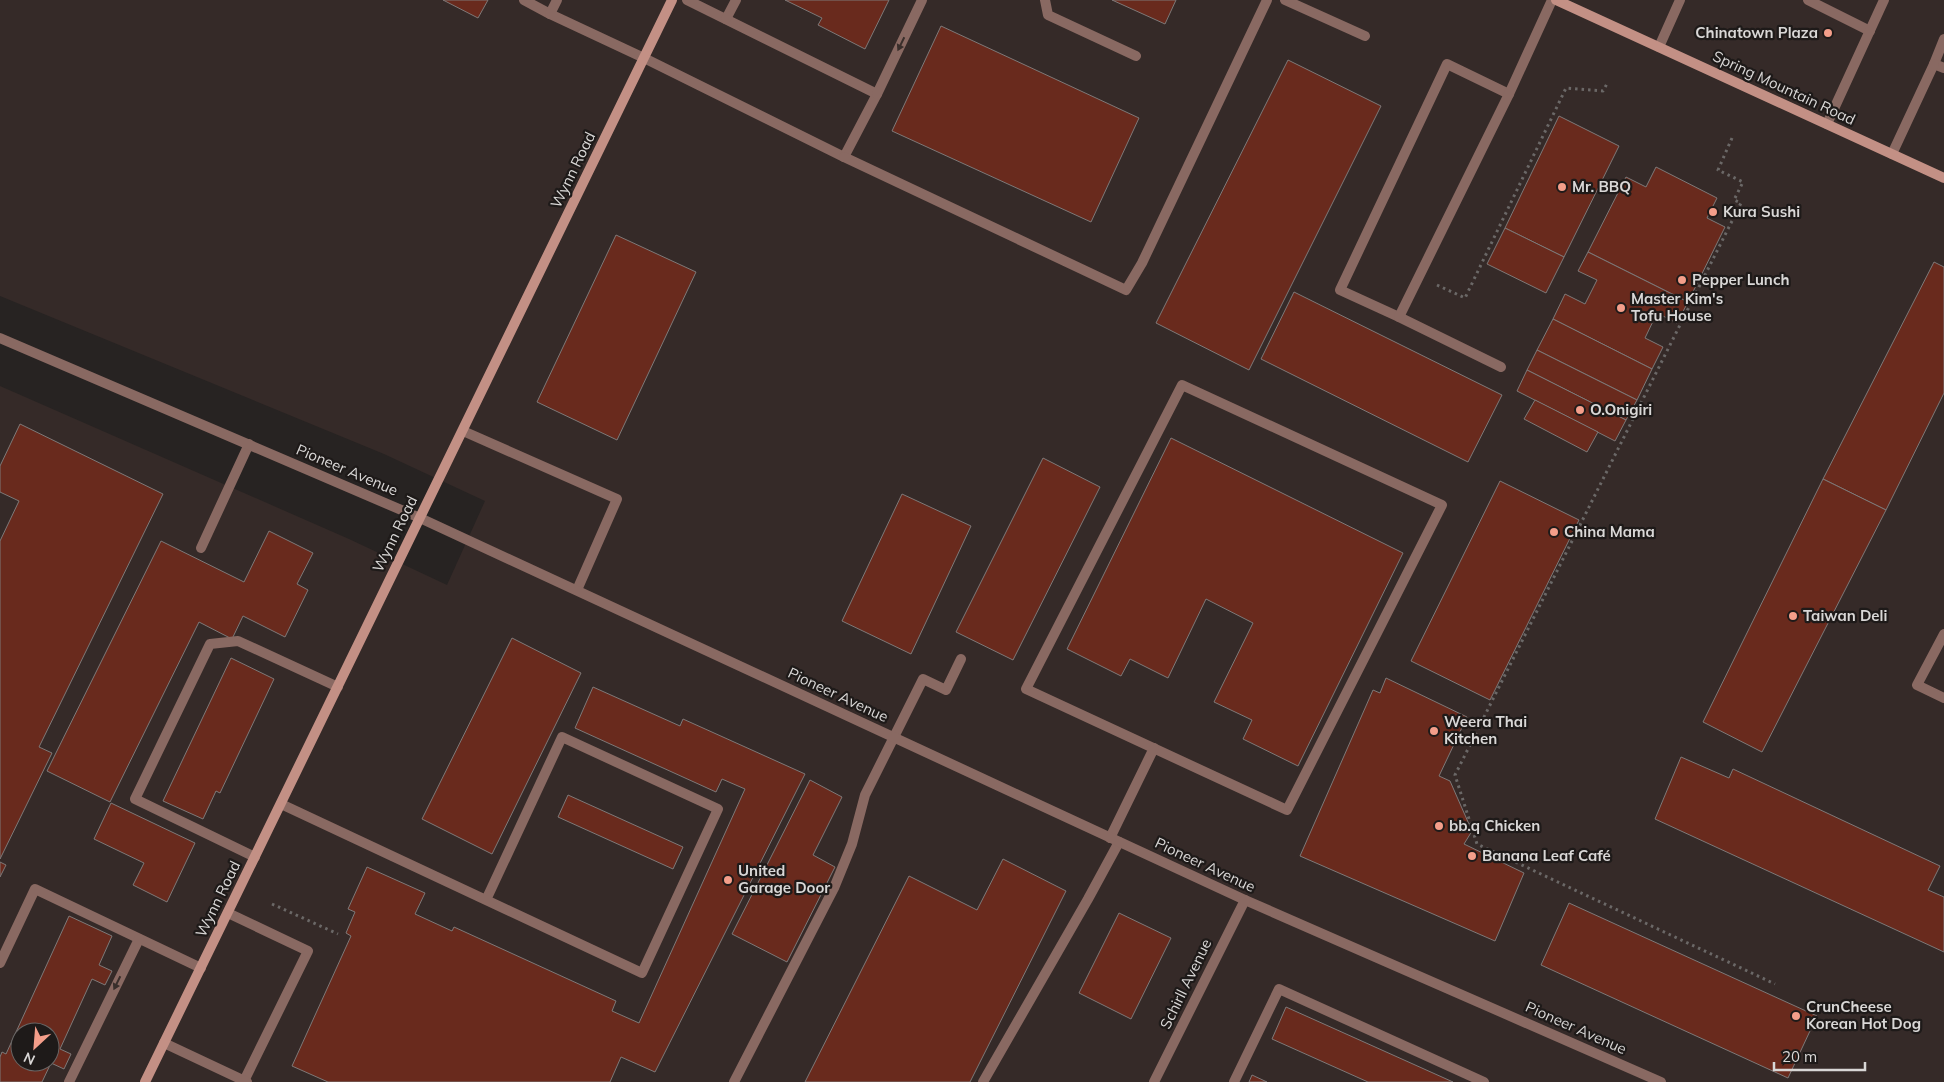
<svg xmlns="http://www.w3.org/2000/svg" width="1944" height="1082" font-family="Mulish,sans-serif">
<style>
.built{fill:#352a28;fill-rule:evenodd}
.building{fill:#692a1d;stroke:#7e7978;fill-rule:evenodd}
.lines{fill:none;stroke-linecap:round;stroke-linejoin:round}
.path{stroke:#6b6867;stroke-width:3;stroke-dasharray:2.5 4;stroke-linecap:butt}
.lane{stroke:#896962;stroke-width:10}
.street{stroke:#896962;stroke-width:10}
.secondary{stroke:#c39085;stroke-width:10}
.oneway{fill:#392e2b}
.poi-dot{fill:#f49e8a;stroke:#1e1a19;stroke-width:2}
.labels{text-anchor:middle;stroke-width:4.5;stroke-linejoin:round;paint-order:stroke}
.poi-label{font-size:15px;font-weight:bold;fill:#d9d7d6;stroke:#1e1a19;text-anchor:start}
.street-label{font-size:15px;fill:#d9d7d6;stroke:#1e1a19}
</style>
<rect width="100%" height="100%" fill="#272322"/>
<!-- built -->
<path class="built" d="M0 0H1944V1082H0V386L349 539 447 585 485 501 384 454 0 296ZM20 1032H50V1062H20Z"/>
<!-- building -->
<g class="building">
<path d="M443 0H488L478 18Z"/>
<path d="M785 0H889L865 49 818 25 822 18Z"/>
<path d="M1112 0H1176L1165 24Z"/>
<path d="M941 26 1139 118 1091 222 892 131Z"/>
<path d="M1288 60 1381 106 1249 370 1156 323Z"/>
<path d="M1559 116 1619 146 1564 257 1505 228Z"/>
<path d="M1656 167 1717 198 1707 218 1725 227 1688 302 1588 252 1626 177 1646 187Z"/>
<path d="M1505 228 1564 257 1546 293 1487 264Z"/>
<path d="M616 235 696 272 617 440 537 402Z"/>
<path d="M1588 252 1688 302 1677 323 1657 313 1645 338 1663 347 1652 369 1553 319 1565 294 1585 304 1597 280 1578 271Z"/>
<path d="M1934 262 1944 267V393L1886 510 1823 479Z"/>
<path d="M1294 292 1502 395 1468 462 1261 359Z"/>
<path d="M1553 319 1652 369 1637 400 1537 350Z"/>
<path d="M1537 350 1637 400 1626 420 1527 370Z"/>
<path d="M1527 370 1626 420 1615 441 1517 391Z"/>
<path d="M1535 400 1598 432 1587 452 1524 419Z"/>
<path d="M20 424 163 494 39 747 52 753 0 859V541L19 501 0 492V466Z"/>
<path d="M1171 438 1403 553 1298 766 1243 739 1252 720 1214 702 1253 623 1206 599 1168 678 1130 659 1121 676 1067 649Z"/>
<path d="M1043 458 1100 487 1013 660 956 632Z"/>
<path d="M1823 479 1886 510 1762 752 1703 722Z"/>
<path d="M1500 481 1579 520 1490 700 1411 661Z"/>
<path d="M902 494 971 526 911 654 842 621Z"/>
<path d="M269 531 313 553 297 584 308 590 285 637 243 616 232 639 199 622 110 802 47 771 161 541 244 582Z"/>
<path d="M512 638 581 673 492 854 422 819Z"/>
<path d="M231 658 274 679 220 793 216 791 203 819 163 801Z"/>
<path d="M1386 678 1467 717 1439 776 1450 781 1472 831 1464 844 1524 873 1495 941 1300 856 1373 690 1380 693Z"/>
<path d="M593 687 680 726 683 719 805 774 655 1072 621 1057 610 1082H328L292 1066 351 936 346 933 355 912 348 909 367 867 425 893 415 914 452 931 454 927 616 1001 612 1011 639 1023 745 789 722 779 716 792 575 728Z"/>
<path d="M1681 757 1729 778 1733 769 1940 866 1928 890 1944 897V952L1655 819Z"/>
<path d="M810 780 842 797 813 855 835 867 787 962 732 934Z"/>
<path d="M568 795 683 847 673 869 558 817Z"/>
<path d="M111 803 195 843 167 902 133 885 144 863 94 839Z"/>
<path d="M1003 859 1066 891 970 1082H805L909 876 977 910Z"/>
<path d="M0 862 6 865 0 877Z"/>
<path d="M1569 903 1817 1016 1788 1078 1541 965Z"/>
<path d="M1119 913 1171 938 1131 1019 1079 993Z"/>
<path d="M69 916 112 936 99 965 112 971 105 985 92 979 60 1049 71 1054 64 1069 51 1063 42 1082H0V1057L2 1052 6 1054ZM20 1032H50V1062H20Z"/>
<path d="M1286 1007 1453 1082H1368L1272 1039Z"/>
<path d="M1252 1075 1267 1082H1249Z"/>
</g>
<g class="lines">
<!-- path -->
<g class="path">
<path d="M1732 138 1718 170 1743 182 1734 200 1741 203 1455 775 1477 844 1775 984"/>
<path d="M1437 285 1465 298 1566 88 1603 91 1608 82"/>
<path d="M272 904 338 934"/>
</g>
<!-- lane -->
<g class="lane">
<path d="M524 0 550 14"/>
<path d="M557 0 550 14 644 58 844 157 877 94 687 0"/>
<path d="M1045 0 1048 15 1136 56"/>
<path d="M1285 0 1365 36"/>
<path d="M1808 0 1870 31"/>
<path d="M726 19 736 0"/>
<path d="M1944 39 1934 64 1944 68"/>
<path d="M1659 47 1680 0"/>
<path d="M877 94 922 0"/>
<path d="M1827 124 1884 0"/>
<path d="M1892 154 1934 64"/>
<path d="M844 157 1126 290 1142 263 1267 0"/>
<path d="M1399 317 1340 290 1447 64 1509 94"/>
<path d="M1501 367 1399 317 1509 94 1552 0"/>
<path d="M1182 385 1442 505 1287 810 1026 689Z"/>
<path d="M463 431 617 499 577 590"/>
<path d="M201 548 249 444"/>
<path d="M1944 634 1917 685 1944 698"/>
<path d="M281 804 642 973 718 809 562 737 486 900"/>
<path d="M1110 838 1154 748"/>
<path d="M255 857 135 799 210 644 238 641 338 687"/>
<path d="M228 913 308 951 244 1081"/>
<path d="M0 963 35 889 201 968"/>
<path d="M164 1043 247 1082"/>
<path d="M69 1082 139 939"/>
<path d="M734 1082 834 888 852 844 865 795 923 679 946 690 961 659"/>
<path d="M983 1082 1088 899 1119 842"/>
<path d="M1234 1082 1279 989 1484 1082"/>
</g>
<!-- street -->
<g class="street">
<path d="M0 338 420 518 1245 900 1661 1082"/>
<path d="M1154 1082 1245 900"/>
</g>
<!-- secondary -->
<g class="secondary">
<path d="M1556 0 1944 178"/>
<path d="M145 1082 672 0"/>
</g>
</g>
<!-- one-way arrows -->
<defs><path id="oneway-solid" d="M-6-.8H1V-3.2L6.5 0L1 3.2V.8H-6Z" transform="scale(1.25)"/></defs>
<g class="oneway">
<use href="#oneway-solid" transform="translate(901 44) rotate(116)"/>
<use href="#oneway-solid" transform="translate(117 983) rotate(116)"/>
</g>
<!-- markers -->
<g class="poi-dot">
<circle cx="1828" cy="33" r="5"/>
<circle cx="1562" cy="187" r="5"/>
<circle cx="1713" cy="212" r="5"/>
<circle cx="1682" cy="280" r="5"/>
<circle cx="1621" cy="308" r="5"/>
<circle cx="1580" cy="410" r="5"/>
<circle cx="1554" cy="532" r="5"/>
<circle cx="1793" cy="616" r="5"/>
<circle cx="1434" cy="731" r="5"/>
<circle cx="1439" cy="826" r="5"/>
<circle cx="1472" cy="856" r="5"/>
<circle cx="728" cy="880" r="5"/>
<circle cx="1796" cy="1016" r="5"/>
</g>
<g class="labels">
<!-- poi labels -->
<g class="poi-label">
<text x="1818" y="38" text-anchor="end">Chinatown Plaza</text>
<text x="1572" y="192">Mr. BBQ</text>
<text x="1723" y="217">Kura Sushi</text>
<text x="1692" y="285">Pepper Lunch</text>
<text x="1631" y="304">Master Kim's<tspan x="1631" dy="17">Tofu House</tspan></text>
<text x="1590" y="415">O.Onigiri</text>
<text x="1564" y="537">China Mama</text>
<text x="1803" y="621">Taiwan Deli</text>
<text x="1444" y="727">Weera Thai<tspan x="1444" dy="17">Kitchen</tspan></text>
<text x="1449" y="831">bb.q Chicken</text>
<text x="1482" y="861">Banana Leaf Café</text>
<text x="738" y="876">United<tspan x="738" dy="17">Garage Door</tspan></text>
<text x="1806" y="1012">CrunCheese<tspan x="1806" dy="17">Korean Hot Dog</tspan></text>
</g>
<!-- street labels -->
<g class="street-label">
<text transform="translate(1784 88) rotate(25)" y="5">Spring Mountain Road</text>
<text transform="translate(573 170) rotate(-64)" y="5">Wynn Road</text>
<text transform="translate(347 470) rotate(23)" y="5">Pioneer Avenue</text>
<text transform="translate(395 534) rotate(-64)" y="5">Wynn Road</text>
<text transform="translate(838 695) rotate(25)" y="5">Pioneer Avenue</text>
<text transform="translate(1205 865) rotate(25)" y="5">Pioneer Avenue</text>
<text transform="translate(218 899) rotate(-64)" y="5">Wynn Road</text>
<text transform="translate(1186 984) rotate(-64)" y="5">Schirll Avenue</text>
<text transform="translate(1576 1028) rotate(24)" y="5">Pioneer Avenue</text>
</g>
</g>
<!-- north arrow -->
<g transform="translate(35 1047) rotate(206)"><circle r="24" fill="#1e1a19" stroke="#696665"/>
<path d="M0-4L9 19L0 12L-9 19Z" fill="#f49e8a"/>
<text y="-8" font-size="14" font-weight="bold" text-anchor="middle" fill="#d9d7d6">N</text>
</g>
<!-- scale -->
<path d="M1774 1062v8h91v-8" fill="none" stroke="#d9d7d6" stroke-width="2.5"/>
<text x="1782" y="1062" font-size="15" fill="#d9d7d6" stroke="#1e1a19" stroke-width="4" paint-order="stroke">20 m</text>
</svg>
